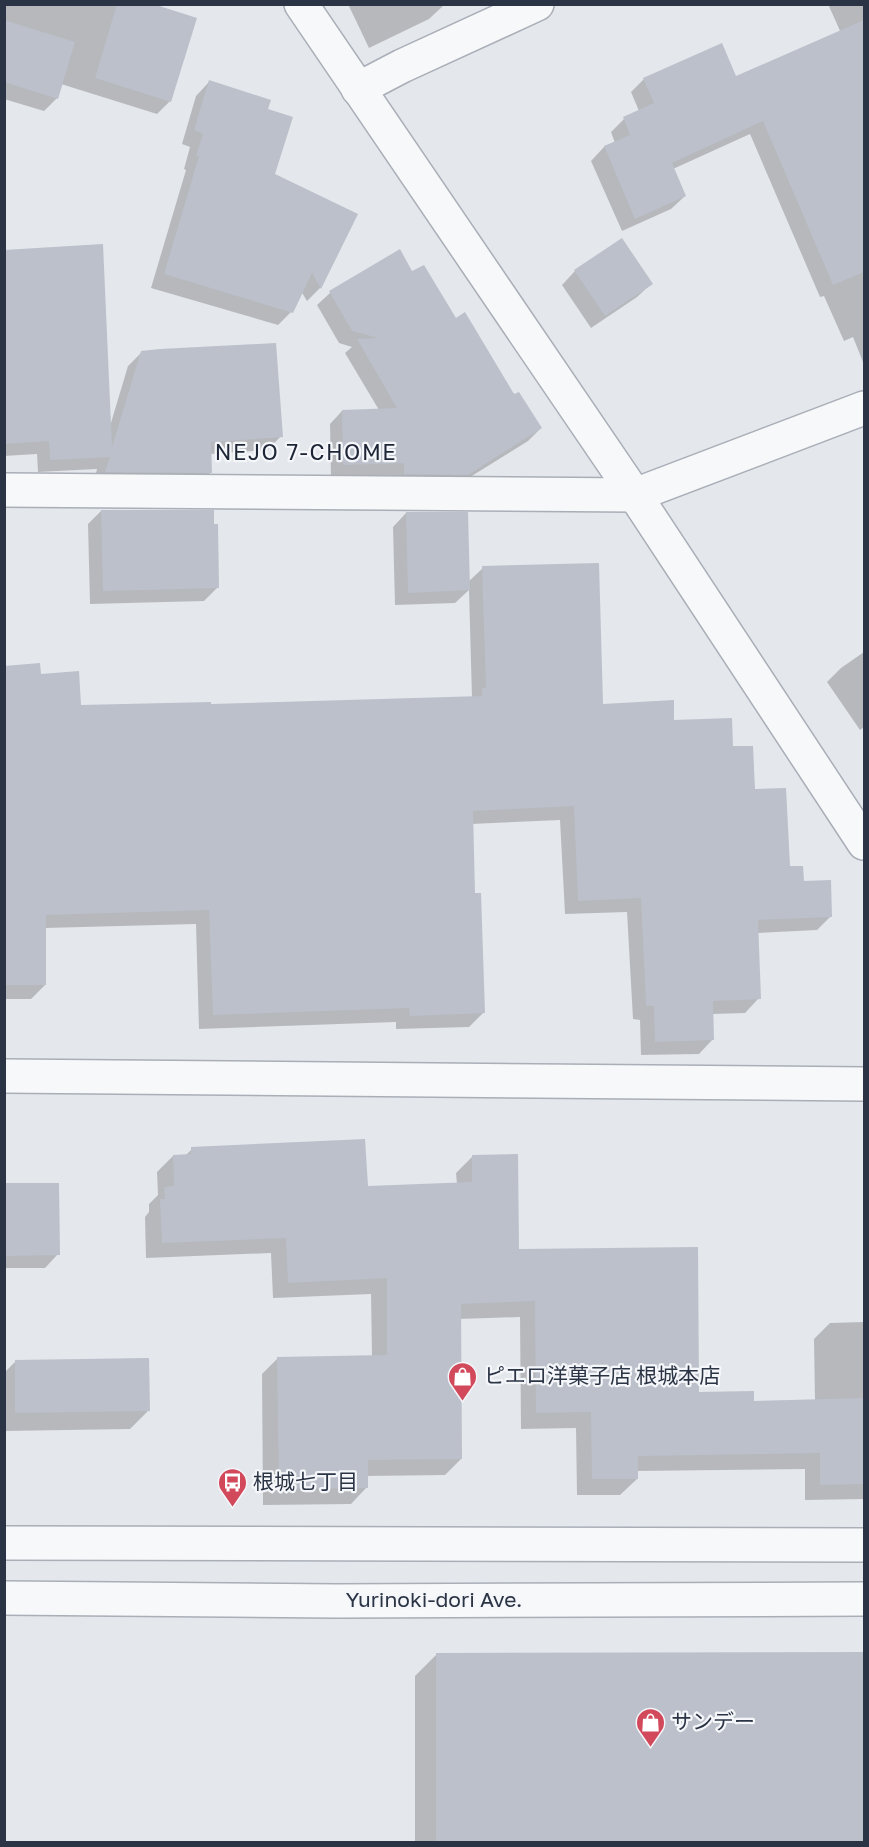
<svg xmlns="http://www.w3.org/2000/svg" width="869" height="1847" font-family="'Golos Text','Noto Sans JP',sans-serif">
<style>
.shadow{fill:#0003}
.building{fill:#bbc0ca}
.lines{fill:none;stroke-linecap:round;stroke-linejoin:round}
.minor-casing{stroke:#a9aeb7;stroke-width:36}
.minor{stroke:#f7f8fa;stroke-width:33}
.labels{text-anchor:middle;stroke-width:4.5;stroke-linejoin:round;paint-order:stroke}
.poi-label{font-size:21px;fill:#2b3445;stroke:#f4f6f9;text-anchor:start}
.street-label{font-size:21px;fill:#2b3445;stroke:#f4f6f9}
.neighbourhood-label{font-size:22px;letter-spacing:1.5px;fill:#1d2536;stroke:#f4f6f9}
</style>
<rect width="100%" height="100%" fill="#e4e7ec"/>
<!-- shadow -->
<g class="shadow">
<path d="M4 4H160L170 101 157 114 61 84 57 98 44 111 4 99Z"/>
<path d="M348 4H442L443 6 429 19 369 48Z"/>
<path d="M828 4H864V53L853 58 864 85 863 362 853 337 844 341 824 296 820 297 750 134 673 169 685 196 671 209 622 231 591 161 604 147 615 143 611 132 624 119 639 111 631 92 644 79 735 78 841 33Z"/>
<path d="M209 82 274 175 356 215 320 288 307 301 301 291 291 312 278 325 151 288 186 170 184 169 190 147 182 144 196 96Z"/>
<path d="M4 251 110 426 128 366 142 352 281 436 268 450 210 454 211 472 197 486 93 485 97 469 38 472 37 454 4 456Z"/>
<path d="M399 251 411 273 455 320 541 428 528 441 454 487H392V475L331 477 330 424 342 411 379 410 345 353 352 347 339 343 317 305 330 293Z"/>
<path d="M575 271 651 284 637 297 591 328 562 285Z"/>
<path d="M101 511 213 526 218 587 204 601 90 604 88 524Z"/>
<path d="M406 513 468 582 483 568 601 706 673 722 732 748 788 868 831 916 817 930 757 933 759 998 745 1013 712 1014 713 1039 699 1054 641 1055 640 1020 633 1019 627 912 565 914 560 820 471 824 474 895 483 1013 469 1027 396 1029V1022L199 1029 196 924 45 928V985L31 999H4V667L39 676 80 707 209 706 472 698 469 590 455 603 395 605 393 527Z"/>
<path d="M864 652V727L860 730 827 682 841 668Z"/>
<path d="M192 1149 366 1188 457 1184 456 1173 473 1156 518 1250 698 1393 752 1402 815 1401 814 1339 830 1323 864 1322V1499L805 1500V1469L637 1471V1479L620 1495H577L576 1428 521 1429 520 1317 459 1319 461 1459 445 1475 367 1476V1487L351 1504 263 1505 262 1374 278 1358 372 1357 371 1294 273 1298 271 1253 146 1258 145 1217 149 1212V1204L158 1195 157 1172 173 1156H185Z"/>
<path d="M4 1185 58 1254 45 1268H4Z"/>
<path d="M15 1362 148 1411 130 1429 4 1431V1373Z"/>
<path d="M437 1654H864V1842H415V1676Z"/>
</g>
<!-- building -->
<g class="building">
<path d="M117 4H153L197 18 171 102 95 78Z"/>
<path d="M4 20 75 42 58 99 4 82Z"/>
<path d="M864 20V272L833 285 763 121 672 163 686 196 635 219 604 146 630 135 623 117 654 103 643 78 722 43 736 76Z"/>
<path d="M209 80 271 100 268 109 293 117 275 174 358 214 321 289 312 273 293 313 164 274 199 156H196L203 134 194 130Z"/>
<path d="M622 238 653 284 605 316 574 270Z"/>
<path d="M103 244 112 447 141 351 160 349 276 343 283 437 211 442 212 473 105 472 110 457 50 460 49 441 4 444V250Z"/>
<path d="M400 249 412 271 424 265 456 318 465 312 514 394 519 392 542 428 468 475 404 474V463L343 465 342 410 397 408 357 339 378 338 352 331 329 291Z"/>
<path d="M101 510H214V524H218L219 588 103 591Z"/>
<path d="M406 512H468L470 590 408 593Z"/>
<path d="M599 563 603 704 674 700V720L732 718 733 746H753L755 789 786 788 790 866H803L804 881 831 880 832 917 758 920 761 999 713 1001 714 1040 655 1042 654 1006H646L641 898 578 901 574 806 473 811 475 893H481L485 1013 410 1016 409 1008 213 1015 209 910 46 915V985H4V666L40 663 41 674 79 671 81 705 211 702V704L482 696V688H486L482 566Z"/>
<path d="M365 1139 368 1186 472 1182V1155L518 1154 519 1249 698 1247 699 1392 754 1391V1401L864 1398V1484L820 1485V1453L638 1456V1479H592L591 1412 536 1413 535 1301 461 1304 462 1459 368 1460V1488L279 1489 277 1357 387 1355V1278L288 1283 286 1238 162 1243 160 1199H165L164 1187 174 1186 173 1155 191 1154V1147Z"/>
<path d="M4 1183H59L60 1255 4 1256Z"/>
<path d="M149 1358 150 1411 15 1413V1360Z"/>
<path d="M864 1652V1842H436V1653Z"/>
</g>
<g class="lines">
<defs>
<g id="minor">
<path d="M301 4 635 495 864 843"/>
<path d="M358 89 402 66 537 4"/>
<path d="M4 490 635 495 864 408"/>
<path d="M4 1076 864 1084"/>
<path d="M4 1543 864 1545"/>
<path d="M4 1598 337 1601 864 1599"/>
</g>
</defs>
<!-- minor casing -->
<use href="#minor" class="minor-casing"/>
<!-- minor -->
<use href="#minor" class="minor"/>
</g>
<!-- icons -->
<defs>
<symbol id="shop-pin" viewBox="-11 -11 22 30"><path d="M0 17L-7.5 6A9.5 9.5 0 1 1 7.5 6Z" fill="#d1495b" stroke="#f4f6f9"/><path d="M-5-2.5h2.3a2.7 3.5 0 0 1 5.4 0H5L5.5 6h-11ZM-1.5-2.5h3a1.5 2.3 0 0 0-3 0Z" fill="#fff"/></symbol>
<symbol id="bus-pin" viewBox="-11 -11 22 30"><path d="M0 17L-7.5 6A9.5 9.5 0 1 1 7.5 6Z" fill="#d1495b" stroke="#f4f6f9"/><path d="M-5-6H5V4H4V6H2V4H-2V6H-4V4H-5ZM-3.5-4V0h7V-4ZM-3.5 1.2v1.5H-2V1.2ZM2 1.2v1.5H3.5V1.2Z" fill="#fff"/></symbol>
</defs>
<g fill-rule="evenodd">
<use href="#shop-pin" x="446" y="1360" width="33" height="45"/>
<use href="#bus-pin" x="216" y="1466" width="33" height="45"/>
<use href="#shop-pin" x="634" y="1706" width="33" height="45"/>
</g>
<g class="labels">
<!-- poi labels -->
<g class="poi-label">
<text x="484" y="1383">ピエロ洋菓子店 根城本店</text>
<text x="253" y="1489">根城七丁目</text>
<text x="671" y="1729">サンデー</text>
</g>
<!-- street labels -->
<g class="street-label">
<text x="434" y="1607">Yurinoki-dori Ave.</text>
</g>
<!-- neighbourhood labels -->
<g class="neighbourhood-label">
<text x="306" y="460">NEJO 7-CHOME</text>
</g>
</g>
<!-- border -->
<rect width="869" height="1847" fill="none" stroke="#2b3445" stroke-width="12"/>
</svg>
